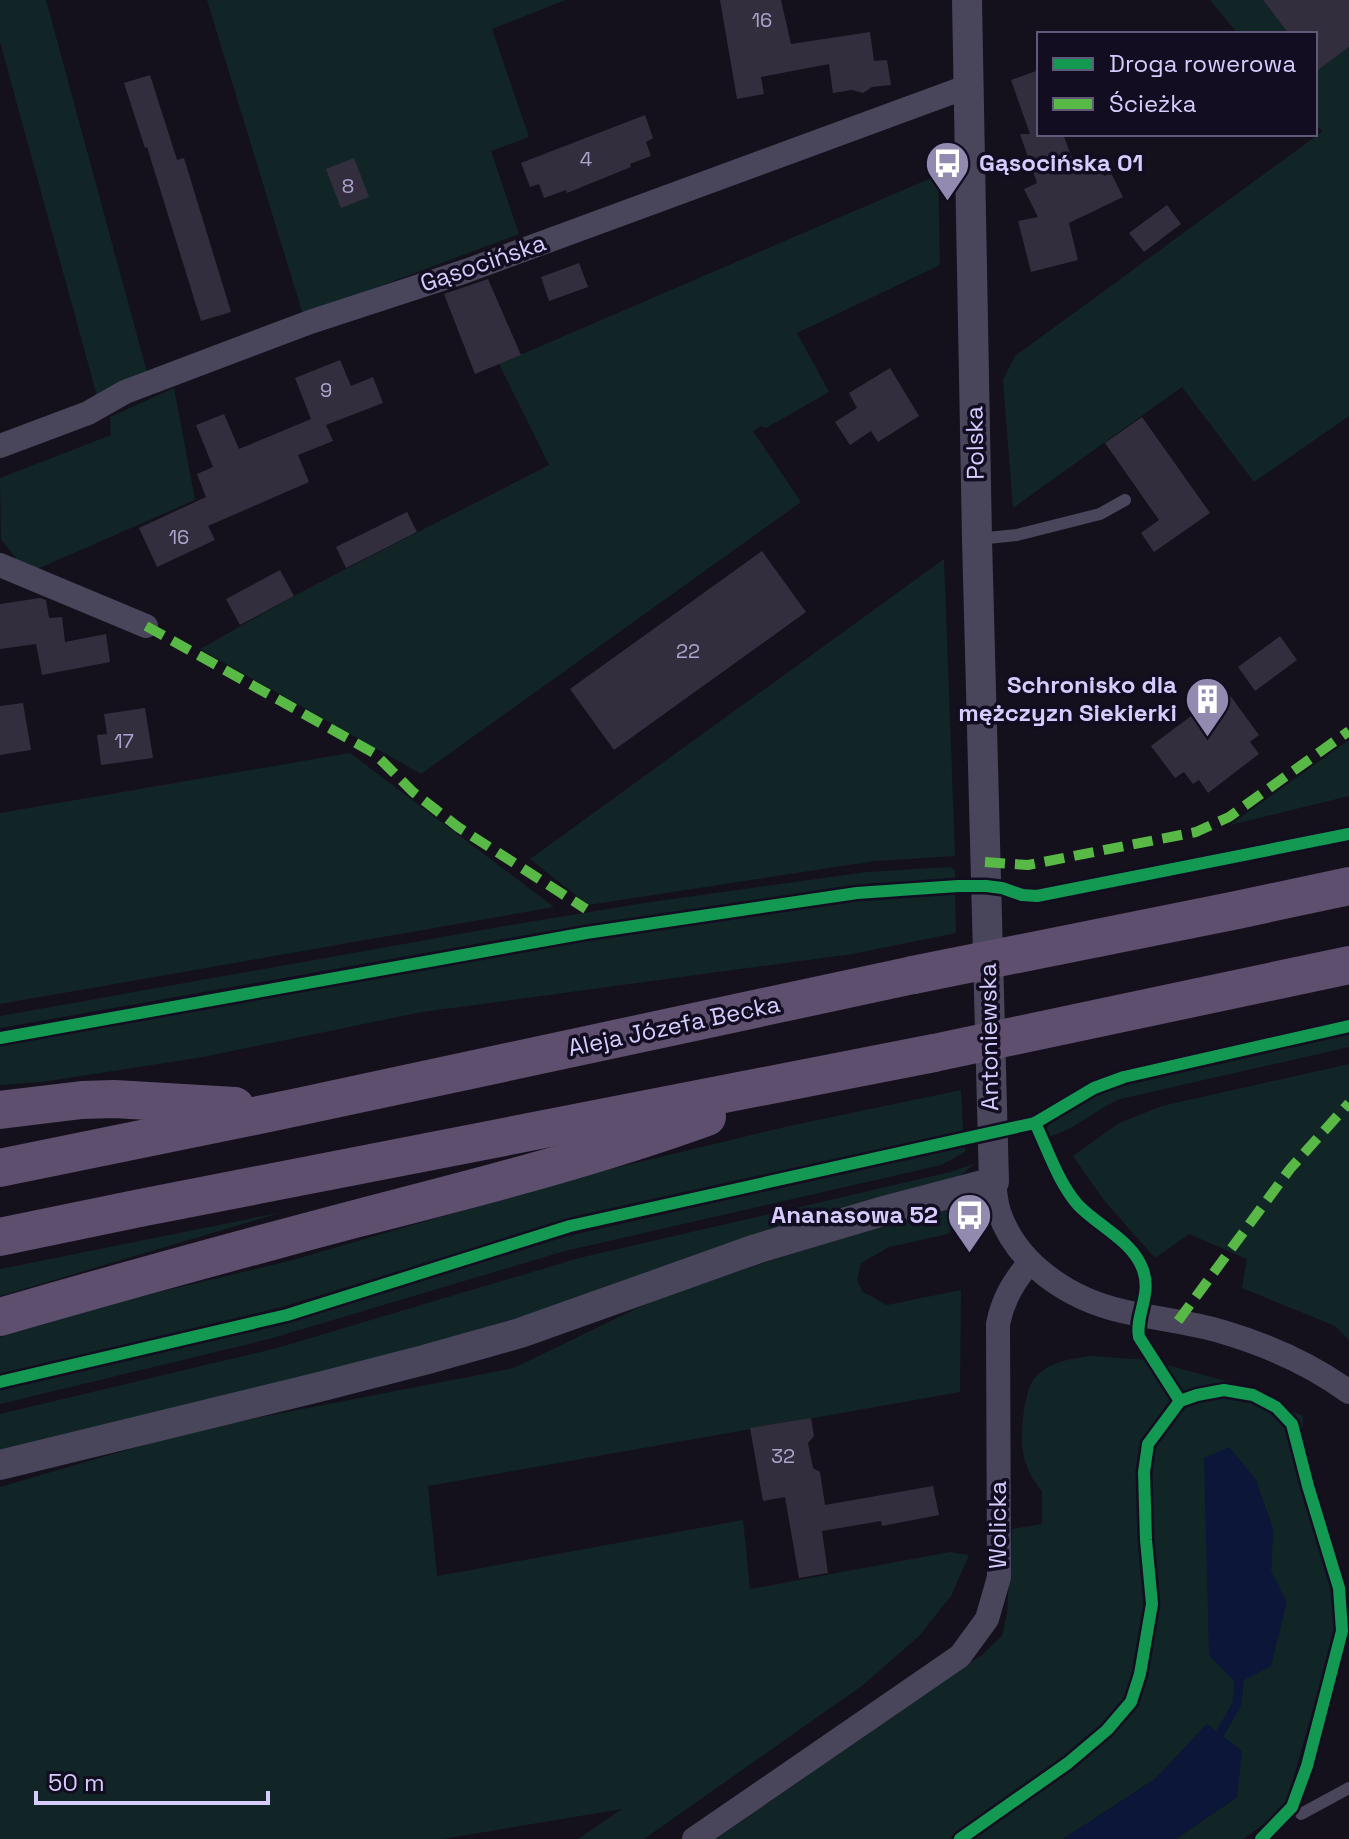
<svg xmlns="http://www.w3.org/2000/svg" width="1349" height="1839" font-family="'Space Grotesk',sans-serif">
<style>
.green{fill:#112527;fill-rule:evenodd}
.water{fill:#0b1639}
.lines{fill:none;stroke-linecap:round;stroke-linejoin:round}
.stream{stroke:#0b1639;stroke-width:9}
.building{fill:#322e3e}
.service{stroke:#49465c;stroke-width:12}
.minor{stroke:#49465c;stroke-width:24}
.tertiary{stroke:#49465c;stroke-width:30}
.primary{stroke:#5e4f6e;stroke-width:38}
.primary-bridge{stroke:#5e4f6e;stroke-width:38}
.quiet{stroke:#58b947;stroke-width:10;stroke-dasharray:20 10;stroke-linecap:butt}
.cycleway-casing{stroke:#120d20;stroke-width:17}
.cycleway{stroke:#139951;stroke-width:12}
.labels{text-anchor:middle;stroke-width:7;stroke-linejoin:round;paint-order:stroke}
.number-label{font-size:20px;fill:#ada4ce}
.poi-label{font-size:24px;font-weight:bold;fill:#d6ccfe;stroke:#120d20;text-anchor:end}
.street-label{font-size:24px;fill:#d6ccfe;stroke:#120d20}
</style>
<rect width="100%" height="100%" fill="#14111c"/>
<!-- green -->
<g class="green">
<path d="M0 0H46L148 376 97 396 0 42Z"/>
<path d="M207 0H565L492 29 529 137 491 151 519 234 303 315Z"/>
<path d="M1210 0H1263L1289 34H1238Z"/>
<path d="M1349 47V416L1254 482 1182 387 1013 508 1003 380 1015 356 1323 131 1315 125V70Z"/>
<path d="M938 175 940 265 797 333 829 392 766 428 761 426 753 431 801 502 421 774 200 649 307 589 549 465 499 364Z"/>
<path d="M174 388 195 500 35 570 18 561 1 539 0 478 111 435 110 417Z"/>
<path d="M944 559 955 856 875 861 588 905 530 859Z"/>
<path d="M1349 740V796L1230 825Z"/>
<path d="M350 753 554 907 0 1004V813Z"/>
<path d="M950 867 955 870V879L867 884 499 940 0 1028V1016L499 927 644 903 867 872Z"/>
<path d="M955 893 956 933 852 954 422 1012 203 1057 42 1082 0 1085V1045L639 931 859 900Z"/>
<path d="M1349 1033V1047L1120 1099C1095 1110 1073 1131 1047 1137 1045 1133 1046 1129 1048 1125L1105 1090Z"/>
<path d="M1349 1064V1340L1335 1326 1242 1288 1247 1259 1189 1234 1155 1258 1103 1199 1073 1156 1119 1123 1162 1106Z"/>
<path d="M961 1090 963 1131 561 1222 282 1307 0 1375V1337L122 1301 289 1261 581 1176 789 1126Z"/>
<path d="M965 1145V1152L941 1165 565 1251 269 1339 0 1404V1390L290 1320 568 1236Z"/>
<path d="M974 1164 965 1172 953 1180 531 1314 389 1356 0 1450V1414L277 1348 579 1258 916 1180 950 1172Z"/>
<path d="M947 1210 955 1220 948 1234 889 1247 861 1263 857 1280 863 1292 887 1305 961 1290 960 1392 428 1486 437 1576 743 1520 750 1589 950 1552 969 1555 951 1596 919 1636 863 1685 644 1839H578L622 1809 443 1839H0V1487L195 1430 514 1368 656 1299 760 1264 859 1233Z"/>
<path d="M283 1212 17 1291 0 1296V1269Z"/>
<path d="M1091 1356 1148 1360 1226 1381 1303 1416 1301 1457 1338 1624 1284 1810 1243 1839H1176L1237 1797 1207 1724 1155 1779 1063 1839H716L983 1654 1002 1636 1007 1614 1012 1529 1042 1524V1491C1033 1481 1025 1466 1023 1452 1020 1435 1024 1392 1034 1379 1049 1361 1071 1359 1091 1356ZM1255 1478 1273 1529 1271 1571Z"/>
</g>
<!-- water -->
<g class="water">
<path d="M1229 1447 1255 1478 1273 1529 1271 1571 1287 1602 1271 1666 1237 1684 1209 1655 1204 1458Z"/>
<path d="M1207 1724 1242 1751 1237 1797 1176 1839H1063L1155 1779Z"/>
</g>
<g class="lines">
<!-- stream -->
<path class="stream" d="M1215 1742 1237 1704 1240 1671"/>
</g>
<!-- building -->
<g class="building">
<path d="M720 0H781L791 44 870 32 874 61 887 60 891 85 872 87 863 93 852 90 833 93 829 64 761 77 764 94 737 99Z"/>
<path d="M1263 0H1349V47L1315 72V34H1289Z"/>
<path d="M1039 70V134H1063L1076 169 1096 159 1104 176 1111 173 1123 197 1069 223 1078 260 1031 272 1018 221 1038 217 1024 189 1037 183 1020 134H1030L1011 80Z"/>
<path d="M150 75 177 160 184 158 231 312 201 321 147 147 145 148 124 83Z"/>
<path d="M645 115 653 138 646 142 651 156 630 164 631 167 567 193 566 190 544 198 539 184 530 187 521 163Z"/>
<path d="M354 158 369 197 341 208 326 169Z"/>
<path d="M1167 205 1181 224 1144 252 1129 233Z"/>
<path d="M579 263 588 287 549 301 541 277Z"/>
<path d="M488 279 521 355 475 374 444 294Z"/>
<path d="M340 360 351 386 373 377 383 403 326 425 333 441 298 455 309 482 208 526 215 540 157 567 139 528 206 497 197 474 213 467 196 425 224 414 239 449 311 419 295 378Z"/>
<path d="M890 368 919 416 878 442 871 431 850 445 835 422 857 408 849 393Z"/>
<path d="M1142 417 1210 513 1154 552 1141 533 1159 520 1105 443Z"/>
<path d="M407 512 417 532 346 568 336 547Z"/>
<path d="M762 551 806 612 614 750 570 689Z"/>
<path d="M280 570 294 596 240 625 226 599Z"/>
<path d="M40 598 46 600 49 618 62 617 65 642 106 634 110 662 42 675 36 644 0 649V604Z"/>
<path d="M1280 636 1297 660 1255 691 1238 667Z"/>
<path d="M1226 690 1259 735 1250 742 1259 754 1208 793 1199 780 1193 784 1184 772 1175 778 1151 746Z"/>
<path d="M23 703 31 750 0 755V706Z"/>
<path d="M145 708 153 758 101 765 97 735 107 734 104 714Z"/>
<path d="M811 1418 814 1436 808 1443 813 1468 820 1472 825 1505 933 1486 939 1515 882 1526 881 1521 822 1531 828 1573 799 1578 785 1497 763 1501 750 1428Z"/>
</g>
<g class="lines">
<!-- service -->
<g class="service">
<path d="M977 539 1017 535 1100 514 1125 500"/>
<path d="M1301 1814 1349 1788"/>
</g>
<!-- minor -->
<g class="minor">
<path d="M0 446 88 413 125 392 310 322 466 271 969 86"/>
<path d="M0 565 146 626"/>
<path d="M994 1182C995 1192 996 1203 999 1212 1017 1265 1070 1299 1122 1311 1156 1319 1190 1322 1223 1332 1267 1345 1312 1365 1349 1392"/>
<path d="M694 1839 960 1656 987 1619 999 1577 998 1324C1003 1299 1014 1281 1030 1262"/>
</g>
<!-- tertiary -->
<path class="tertiary" d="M0 1465 319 1387 424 1360 520 1333 756 1249 880 1212 994 1182 977 539 967 0"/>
<!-- primary -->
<g class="primary">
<path d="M0 1110 82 1100 114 1099 235 1106"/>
<path d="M0 1168 293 1108 913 975"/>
<path d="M0 1237 140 1208 934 1053"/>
<path d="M0 1317C117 1283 234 1251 351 1220 471 1189 591 1159 707 1117"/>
</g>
<!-- primary-bridge -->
<g class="primary-bridge">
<path d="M913 975 1237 910 1349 886"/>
<path d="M934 1053 1349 965"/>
</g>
<!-- quiet -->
<g class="quiet">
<path d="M146 626 374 753 413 792 458 827 586 909"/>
<path d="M985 862 1028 865 1196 832 1229 817 1349 731"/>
<path d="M1178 1321 1290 1169 1349 1103"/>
</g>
<defs>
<g id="cycleway">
<path d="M0 1038 586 933 857 893 958 886H986L1002 888 1022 895 1037 896 1349 834"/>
<path d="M1035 1123C1048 1150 1058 1182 1078 1205 1098 1226 1133 1241 1143 1270 1152 1295 1135 1315 1139 1337L1180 1401"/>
<path d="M0 1382 287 1315 570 1226 1035 1123 1094 1088 1124 1077 1349 1026"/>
<path d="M960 1839 1068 1763 1107 1730 1131 1702 1140 1674 1152 1604 1146 1540 1144 1472 1148 1444 1180 1401 1197 1395 1224 1390 1253 1395 1276 1407 1292 1424 1308 1486 1339 1588 1342 1631 1307 1766 1292 1807 1261 1839"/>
</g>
</defs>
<!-- cycleway casing -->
<use href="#cycleway" class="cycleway-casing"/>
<!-- cycleway -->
<use href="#cycleway" class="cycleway"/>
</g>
<!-- icons -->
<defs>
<symbol id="bus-pin" viewBox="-11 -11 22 30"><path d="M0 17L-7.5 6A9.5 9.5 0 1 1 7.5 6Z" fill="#928baf" stroke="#120d20"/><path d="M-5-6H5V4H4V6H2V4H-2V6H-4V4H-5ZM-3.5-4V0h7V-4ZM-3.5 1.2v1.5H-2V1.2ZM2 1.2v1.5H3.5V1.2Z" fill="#fff"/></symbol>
<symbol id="building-pin" viewBox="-11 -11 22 30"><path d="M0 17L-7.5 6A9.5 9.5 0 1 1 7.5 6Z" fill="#928baf" stroke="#120d20"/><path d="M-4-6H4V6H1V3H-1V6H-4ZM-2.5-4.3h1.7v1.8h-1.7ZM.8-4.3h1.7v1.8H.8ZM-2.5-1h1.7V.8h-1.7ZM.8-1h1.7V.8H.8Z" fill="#fff"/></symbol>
</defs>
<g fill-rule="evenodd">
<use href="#bus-pin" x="922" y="138" width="51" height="69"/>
<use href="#building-pin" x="1182" y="674" width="51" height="69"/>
<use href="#bus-pin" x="944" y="1190" width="51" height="69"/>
</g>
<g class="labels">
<!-- number labels -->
<g class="number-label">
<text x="762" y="27">16</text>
<text x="586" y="166">4</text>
<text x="348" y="193">8</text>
<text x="326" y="397">9</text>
<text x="179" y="544">16</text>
<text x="688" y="658">22</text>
<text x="124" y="748">17</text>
<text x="783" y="1463">32</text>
</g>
<!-- poi labels -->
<g class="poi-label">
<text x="979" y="171" text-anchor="start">Gąsocińska 01</text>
<text x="1177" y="693">Schronisko dla<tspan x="1177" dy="28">mężczyzn Siekierki</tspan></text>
<text x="938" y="1223">Ananasowa 52</text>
</g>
<!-- street labels -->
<g class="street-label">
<text transform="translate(483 263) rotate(-19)" y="8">Gąsocińska</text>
<text transform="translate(975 443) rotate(-91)" y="8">Polska</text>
<text transform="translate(674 1026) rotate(-12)" y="8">Aleja Józefa Becka</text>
<text transform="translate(989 1037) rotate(-91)" y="8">Antoniewska</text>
<text transform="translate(998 1525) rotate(-90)" y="8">Wolicka</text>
</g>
</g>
<!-- legend -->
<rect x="1037" y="32" width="280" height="104" fill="#120d20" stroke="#605979" stroke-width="2"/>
<rect x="1053" y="58" width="40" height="12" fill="#139951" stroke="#605979" stroke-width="2"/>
<text x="1109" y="72" font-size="24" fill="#d6ccfe">Droga rowerowa</text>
<rect x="1053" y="98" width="40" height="12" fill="#58b947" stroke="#605979" stroke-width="2"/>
<text x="1109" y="112" font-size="24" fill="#d6ccfe">Ścieżka</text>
<!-- scale -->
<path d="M36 1791v12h232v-12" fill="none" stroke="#d6ccfe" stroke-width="4"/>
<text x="48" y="1791" font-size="24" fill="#d6ccfe" stroke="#120d20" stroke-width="6" paint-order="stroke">50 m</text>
</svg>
